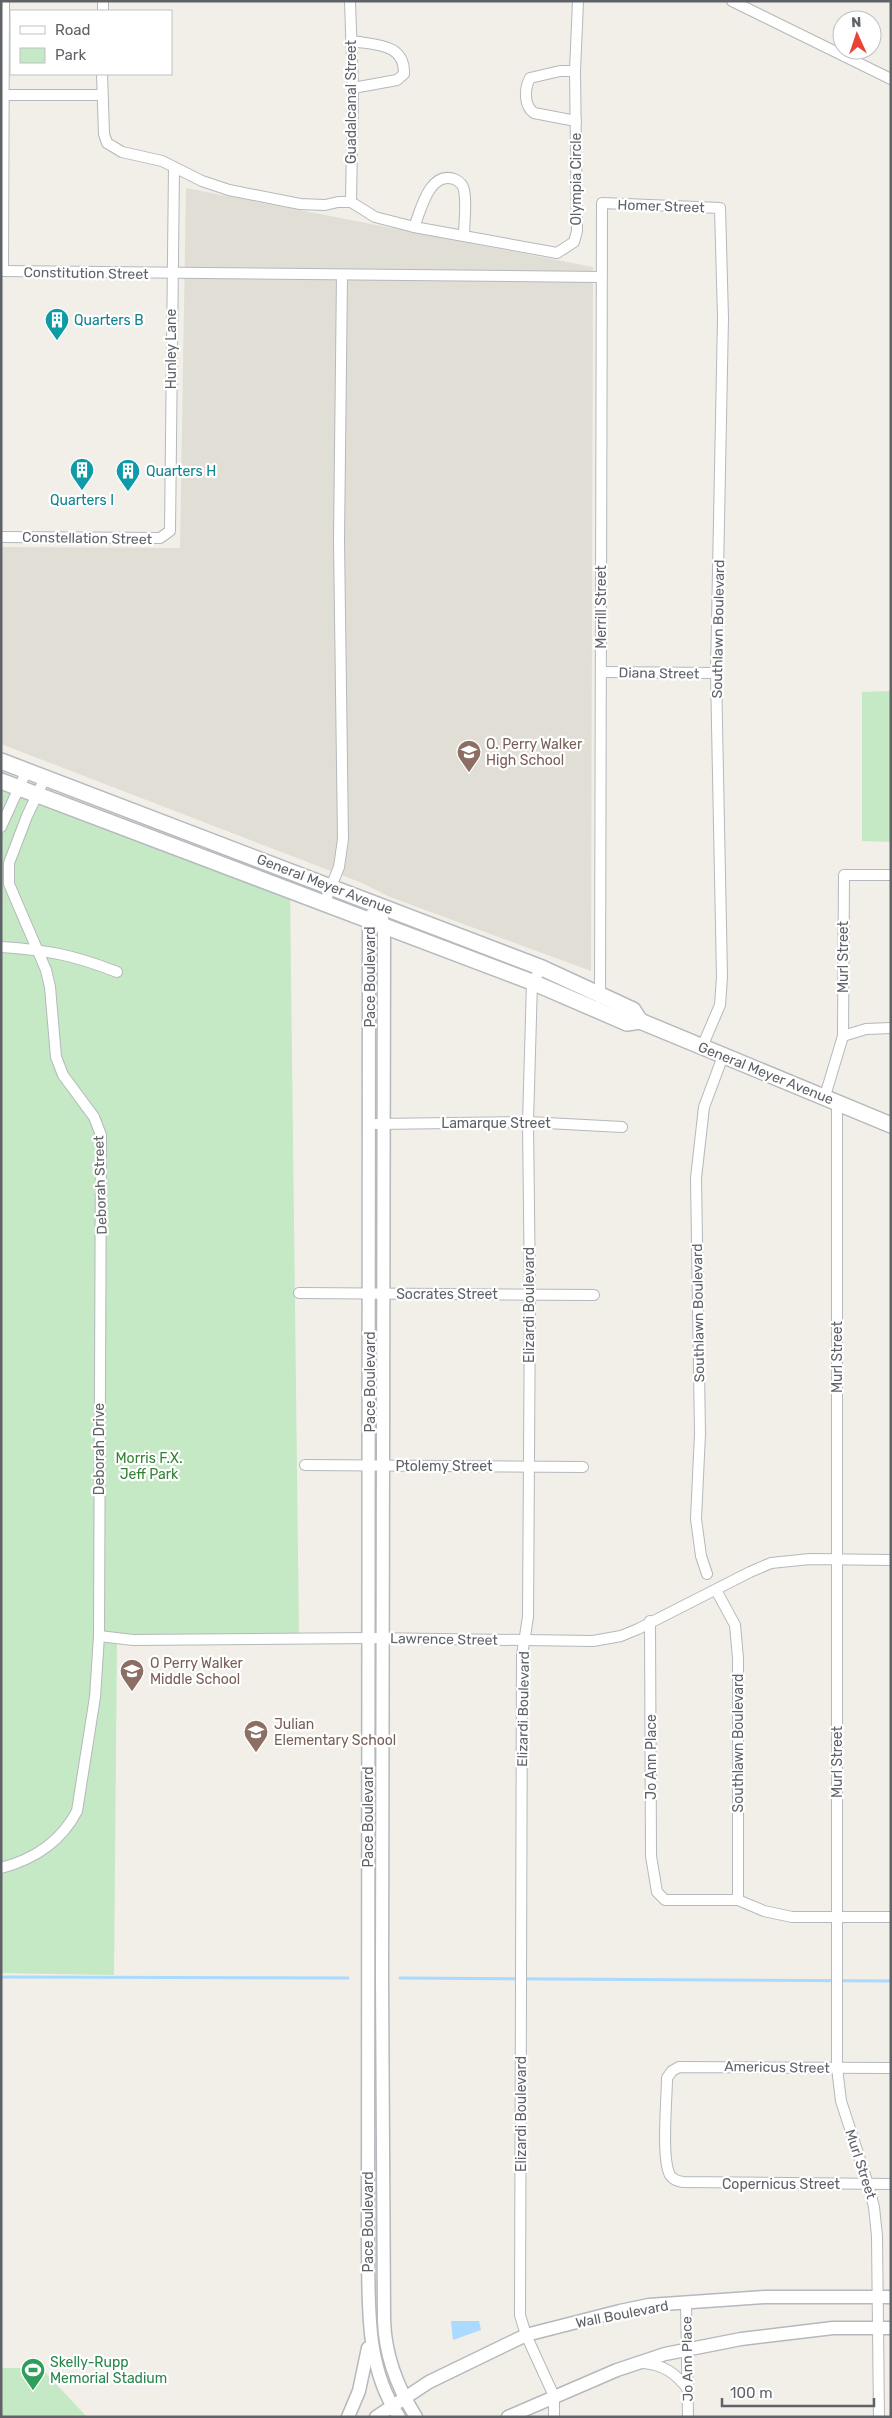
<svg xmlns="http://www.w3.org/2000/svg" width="892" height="2418" font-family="Rubik,sans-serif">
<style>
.education{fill:#e1ded6}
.green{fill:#c5e8c5}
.water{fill:#aadaff}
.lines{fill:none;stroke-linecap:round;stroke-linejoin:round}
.stream{stroke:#aadaff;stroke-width:3}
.minor-casing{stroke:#b5b8bc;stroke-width:12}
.tertiary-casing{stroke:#b5b8bc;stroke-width:15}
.secondary-casing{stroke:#b6babf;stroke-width:18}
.minor{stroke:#fff;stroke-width:10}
.tertiary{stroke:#fff;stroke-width:12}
.secondary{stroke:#fff;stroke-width:15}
.labels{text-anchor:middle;stroke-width:4.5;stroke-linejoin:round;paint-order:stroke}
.street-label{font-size:14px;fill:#5f6368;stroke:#fff}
.culture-label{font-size:14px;fill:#0d838f;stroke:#fff;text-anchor:start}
.education-label{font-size:14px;fill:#785e54;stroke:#fff;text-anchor:start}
.park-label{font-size:14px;fill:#348238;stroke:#fff}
.leisure-label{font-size:14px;fill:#27864d;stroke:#fff;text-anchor:start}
</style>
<rect width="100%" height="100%" fill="#f1efe8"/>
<!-- education -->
<path class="education" d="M186 188 593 267 591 971 390 897 362 883 1 744V547L180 548Z"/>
<!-- green -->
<g class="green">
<path d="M891 691V842L862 841V692Z"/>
<path d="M1 787 290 891 299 1638H117L114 1975 1 1973Z"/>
<path d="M1 2368H41L87 2417H1Z"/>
</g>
<!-- water -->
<path class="water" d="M451 2321H479L481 2330 453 2340Z"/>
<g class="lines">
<!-- stream -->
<g class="stream">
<path d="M1 1977 348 1978"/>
<path d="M400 1978 891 1981"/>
</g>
<defs>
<g id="minor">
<path d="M350 1 353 88 351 202"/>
<path d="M732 1 891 79"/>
<path d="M103 11V1"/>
<path d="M352 41C375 45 405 43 404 74L397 80 353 88"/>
<path d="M575 71H560L530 78C524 89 524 106 534 113L576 121"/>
<path d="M102 74 104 134 107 143 122 152 162 161 202 181 229 190 300 204 325 205 338 202H351L375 217 414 227 557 253 574 242 577 231 575 71 578 1"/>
<path d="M5 95H102"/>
<path d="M414 227C421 210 429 171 454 179 459 181 463 185 464 190 467 204 464 222 464 236"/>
<path d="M1 271 601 277"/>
<path d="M3 271 4 1"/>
<path d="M1 537 160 538 170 531 174 167"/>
<path d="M601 672 716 673"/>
<path d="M1 827 27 770"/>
<path d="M324 904 339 867 343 839 339 540 342 275"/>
<path d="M1 947C47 950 74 955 117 972"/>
<path d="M542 968 532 982 528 1122 530 1295 528 1617 522 1655 520 2315 526 2335 554 2396V2417"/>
<path d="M600 998 602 203 720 208 723 318 716 673 722 977 720 1005 702 1047"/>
<path d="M843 1036 866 1029 891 1028"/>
<path d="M825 1096 843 1036 844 875H891"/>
<path d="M837 1102V2068L841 2101 868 2184 874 2207 877 2236 879 2417"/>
<path d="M376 1124 528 1122 622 1127"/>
<path d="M299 1293 594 1295"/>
<path d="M305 1465 583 1467"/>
<path d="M707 1574 701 1556 696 1519 700 1434 696 1178 704 1107 723 1056"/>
<path d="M716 1590 735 1625 738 1658V1900"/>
<path d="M650 1621 651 1856 657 1892 665 1900H738L764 1911 792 1917H891"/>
<path d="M99 1636 133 1640 369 1638 593 1641 621 1636 638 1629 750 1572 771 1563 810 1559 891 1560"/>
<path d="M1 1868C35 1859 61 1842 77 1811L95 1697 99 1636 101 1135 94 1117 63 1075 56 1057 50 987 46 970 9 884V863L27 816 45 778"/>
<path d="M891 2068 679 2067 672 2071 667 2078C667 2098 661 2159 670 2175 673 2180 678 2181 683 2182L891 2184"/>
<path d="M686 2302 688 2417"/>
<path d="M644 2363C664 2365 675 2373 688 2389"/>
</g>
<g id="tertiary">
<path d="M378 904 384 927 382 1979 384 2320C385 2355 397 2387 416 2417"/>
<path d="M373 913 369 921 368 2248C369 2306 365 2366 399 2417"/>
<path d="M348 2417 359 2391 368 2348"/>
<path d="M376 2417 429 2382 526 2335 620 2311 649 2305 765 2297H891"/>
<path d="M508 2417 617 2370 665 2354 741 2339 833 2328H891"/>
</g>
<g id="secondary">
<path d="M1 761 542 968 633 1010 640 1021"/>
<path d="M1 781 532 982 627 1023 640 1021 891 1125"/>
</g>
</defs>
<!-- minor casing -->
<use href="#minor" class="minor-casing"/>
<!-- tertiary casing -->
<use href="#tertiary" class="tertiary-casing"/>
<!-- secondary casing -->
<use href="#secondary" class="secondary-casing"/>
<!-- minor -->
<use href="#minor" class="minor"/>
<!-- tertiary -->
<use href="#tertiary" class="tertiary"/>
<!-- secondary -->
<use href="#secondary" class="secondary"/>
</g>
<!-- icons -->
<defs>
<symbol id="building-pin" viewBox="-11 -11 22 30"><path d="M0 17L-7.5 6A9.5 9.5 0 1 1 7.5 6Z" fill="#0f9aa8" stroke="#fff"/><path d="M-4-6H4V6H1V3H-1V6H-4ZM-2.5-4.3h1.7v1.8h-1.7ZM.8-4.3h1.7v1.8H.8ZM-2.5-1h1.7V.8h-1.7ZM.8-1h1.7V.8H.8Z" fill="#fff"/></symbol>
<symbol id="school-pin" viewBox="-11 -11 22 30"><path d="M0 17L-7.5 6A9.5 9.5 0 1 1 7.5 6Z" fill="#8d6e63" stroke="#fff"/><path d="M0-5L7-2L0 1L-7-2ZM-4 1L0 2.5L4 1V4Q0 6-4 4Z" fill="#fff"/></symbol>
<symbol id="stadium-pin" viewBox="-11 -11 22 30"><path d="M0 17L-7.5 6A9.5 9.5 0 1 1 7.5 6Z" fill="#2e9e5b" stroke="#fff"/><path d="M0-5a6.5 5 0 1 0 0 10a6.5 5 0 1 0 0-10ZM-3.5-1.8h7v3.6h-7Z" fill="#fff"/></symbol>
</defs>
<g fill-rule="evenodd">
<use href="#building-pin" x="43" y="306" width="28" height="38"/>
<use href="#building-pin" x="68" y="456" width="28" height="38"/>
<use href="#building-pin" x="114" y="457" width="28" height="38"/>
<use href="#school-pin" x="455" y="738" width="28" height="38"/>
<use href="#school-pin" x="118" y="1657" width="28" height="38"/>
<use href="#school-pin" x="242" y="1718" width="28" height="38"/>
<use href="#stadium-pin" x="19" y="2356" width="28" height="38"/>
</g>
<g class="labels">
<!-- street labels -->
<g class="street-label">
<text transform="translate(351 102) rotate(-90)" y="5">Guadalcanal Street</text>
<text transform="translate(576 179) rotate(-90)" y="5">Olympia Circle</text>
<text transform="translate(661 206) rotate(2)" y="5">Homer Street</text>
<text transform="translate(86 273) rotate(1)" y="5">Constitution Street</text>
<text transform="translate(171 349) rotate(-90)" y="5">Hunley Lane</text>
<text transform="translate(87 538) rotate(1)" y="5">Constellation Street</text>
<text transform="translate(601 607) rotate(-90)" y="5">Merrill Street</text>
<text transform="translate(718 629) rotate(-89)" y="5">Southlawn Boulevard</text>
<text transform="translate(659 673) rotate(1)" y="5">Diana Street</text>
<text transform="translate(325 884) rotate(21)" y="5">General Meyer Avenue</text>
<text transform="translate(843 957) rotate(-90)" y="5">Murl Street</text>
<text transform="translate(370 977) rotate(-90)" y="5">Pace Boulevard</text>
<text transform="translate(766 1073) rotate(22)" y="5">General Meyer Avenue</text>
<text x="496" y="1128">Lamarque Street</text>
<text transform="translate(100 1185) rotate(-92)" y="5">Deborah Street</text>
<text x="447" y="1299">Socrates Street</text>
<text transform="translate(529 1305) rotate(-90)" y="5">Elizardi Boulevard</text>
<text transform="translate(698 1313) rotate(-91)" y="5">Southlawn Boulevard</text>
<text transform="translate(837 1357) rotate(-90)" y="5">Murl Street</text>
<text transform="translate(370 1382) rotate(-90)" y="5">Pace Boulevard</text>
<text transform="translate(99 1449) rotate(-90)" y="5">Deborah Drive</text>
<text x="444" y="1471">Ptolemy Street</text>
<text transform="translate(444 1639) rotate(1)" y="5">Lawrence Street</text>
<text transform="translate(523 1709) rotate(-89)" y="5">Elizardi Boulevard</text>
<text transform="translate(738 1743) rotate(-90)" y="5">Southlawn Boulevard</text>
<text transform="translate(651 1757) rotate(-90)" y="5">Jo Ann Place</text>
<text transform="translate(837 1762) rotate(-90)" y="5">Murl Street</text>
<text transform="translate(368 1817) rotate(-90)" y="5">Pace Boulevard</text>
<text transform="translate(777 2067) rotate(1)" y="5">Americus Street</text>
<text transform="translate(521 2114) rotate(-90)" y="5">Elizardi Boulevard</text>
<text transform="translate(861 2164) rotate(72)" y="5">Murl Street</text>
<text x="781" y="2189">Copernicus Street</text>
<text transform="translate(368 2222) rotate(-90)" y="5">Pace Boulevard</text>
<text transform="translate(622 2314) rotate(-11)" y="5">Wall Boulevard</text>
<text transform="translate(687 2359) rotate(-91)" y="5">Jo Ann Place</text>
</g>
<!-- culture labels -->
<g class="culture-label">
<text x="74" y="325">Quarters B</text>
<text x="146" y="476">Quarters H</text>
<text x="82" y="505" text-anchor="middle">Quarters I</text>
</g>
<!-- education labels -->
<g class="education-label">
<text x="486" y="749">O. Perry Walker<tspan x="486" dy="16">High School</tspan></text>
<text x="150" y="1668">O Perry Walker<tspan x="150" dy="16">Middle School</tspan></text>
<text x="274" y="1729">Julian<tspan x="274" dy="16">Elementary School</tspan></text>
</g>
<!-- park labels -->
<g class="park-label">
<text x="149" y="1463">Morris F.X.<tspan x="149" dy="16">Jeff Park</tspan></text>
</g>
<!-- leisure labels -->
<g class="leisure-label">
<text x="50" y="2367">Skelly-Rupp<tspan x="50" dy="16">Memorial Stadium</tspan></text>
</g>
</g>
<!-- border -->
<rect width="892" height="2418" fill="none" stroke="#5f6368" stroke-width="5"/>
<!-- legend -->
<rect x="10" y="10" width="162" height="65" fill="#ffffff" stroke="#bfc1c3"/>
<rect x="20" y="26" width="25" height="8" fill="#ffffff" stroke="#bfc1c3"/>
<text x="55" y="35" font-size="15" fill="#5f6368">Road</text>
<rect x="20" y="48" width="25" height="15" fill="#c5e8c5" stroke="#bfc1c3"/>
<text x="55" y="60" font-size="15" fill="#5f6368">Park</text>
<!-- north arrow -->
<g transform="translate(857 35) rotate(357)"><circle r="24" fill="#ffffff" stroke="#bfc1c3"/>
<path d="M0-4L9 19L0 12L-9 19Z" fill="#ea4335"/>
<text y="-8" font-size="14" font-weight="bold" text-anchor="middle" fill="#5f6368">N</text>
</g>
<!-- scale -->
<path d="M722 2398v8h152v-8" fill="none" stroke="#5f6368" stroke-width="2.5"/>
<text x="730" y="2398" font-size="15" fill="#5f6368" stroke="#ffffff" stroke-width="4" paint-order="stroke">100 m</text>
</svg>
